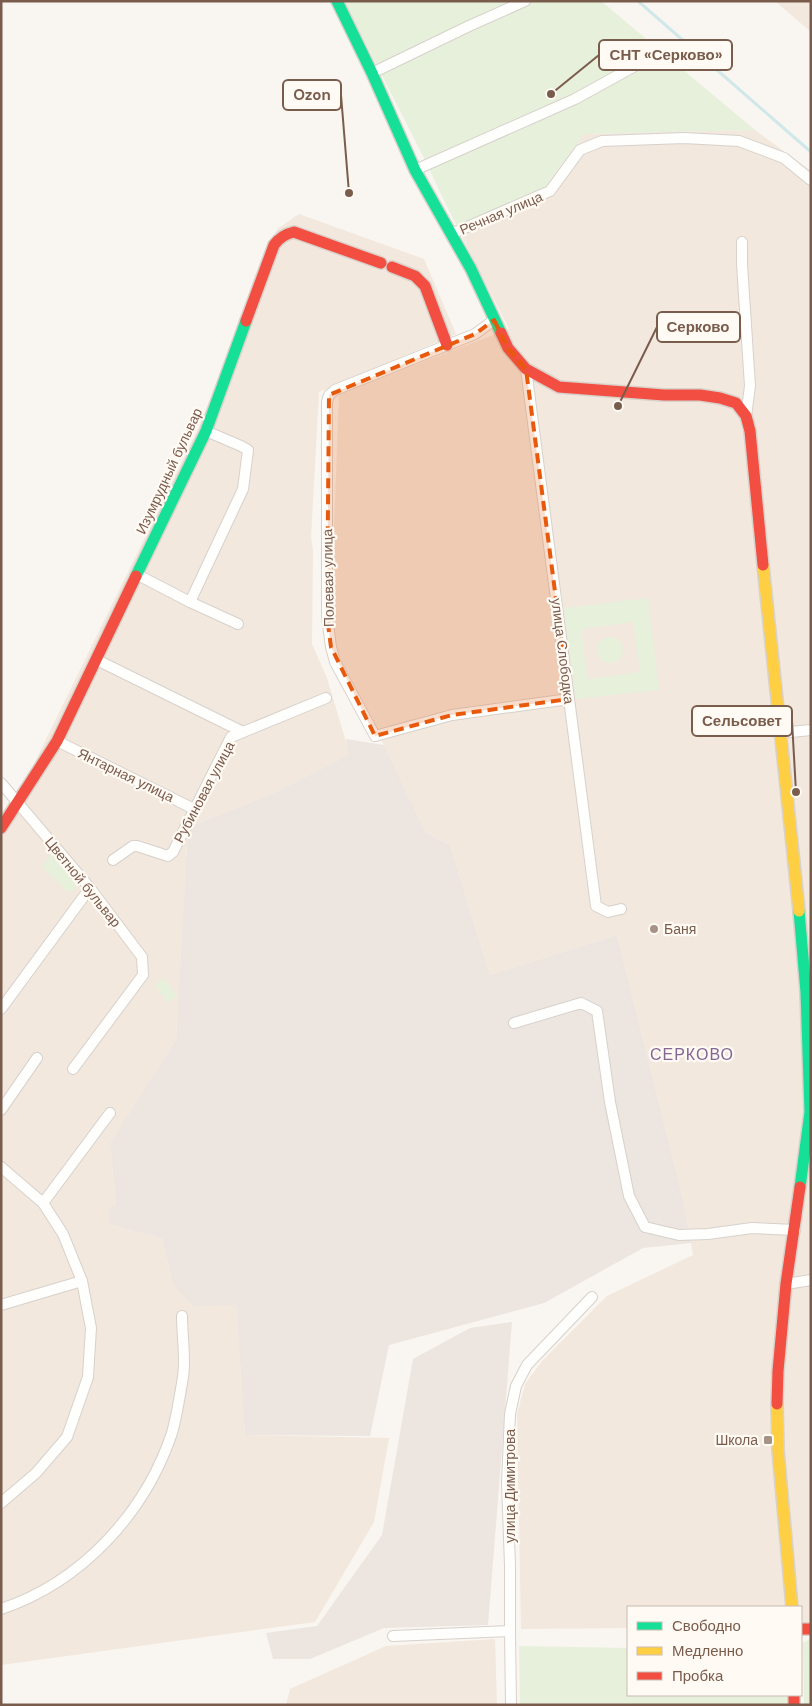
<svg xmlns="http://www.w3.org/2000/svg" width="812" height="1706" font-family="'DM Sans',sans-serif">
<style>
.residential{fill:#f2e8de}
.industrial{fill:#ede5e0}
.green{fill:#e7f0db;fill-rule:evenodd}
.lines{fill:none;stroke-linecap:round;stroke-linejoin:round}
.stream{stroke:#d0e8ea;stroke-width:3}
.street-casing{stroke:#d7d1cb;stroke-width:12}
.fast-casing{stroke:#d9d2cb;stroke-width:14}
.slow-casing{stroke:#d9d2cb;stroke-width:14}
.jam-casing{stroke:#d9d2cb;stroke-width:14}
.street{stroke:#fefefd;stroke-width:10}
.fast{stroke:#16e098;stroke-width:11}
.slow{stroke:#ffcf43;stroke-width:11}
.jam{stroke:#f24e42;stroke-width:11}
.marked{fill:#e8590c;fill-opacity:0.2;stroke:#e8590c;stroke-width:4;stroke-dasharray:10 6;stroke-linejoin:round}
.poi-dot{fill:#a69286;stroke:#fffaf3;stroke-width:2}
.labels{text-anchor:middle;stroke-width:4.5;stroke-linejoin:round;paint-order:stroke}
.street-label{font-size:14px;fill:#7a5c4d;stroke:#fffaf3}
.poi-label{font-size:14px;fill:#7a5c4d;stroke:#fffaf3;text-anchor:start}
.quarter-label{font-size:16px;letter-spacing:1px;fill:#846695;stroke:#fffaf3}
.leader{fill:none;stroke:#7a5c4d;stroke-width:2}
.callout-dot{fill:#7a5c4d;stroke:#fffaf3;stroke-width:2}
.callout{fill:#fffaf3;stroke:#7a5c4d;stroke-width:2}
.callout-label{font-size:15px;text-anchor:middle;font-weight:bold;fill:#7a5c4d}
</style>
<rect width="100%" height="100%" fill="#f9f5f0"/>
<!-- residential -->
<g class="residential">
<path d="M775 1H811V32Z"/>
<path d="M755 130 811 171V1627H801V1607H628V1628L521 1629 517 1414 525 1384 543 1360 607 1296 693 1255 684 1203 617 935 490 975 450 845 426 833 384 745 337 658 331 610 339 394 509 329 456 225 543 190 584 134Z"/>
<path d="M299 214 424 259 456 334 319 392 311 537 313 550 312 644 327 678 350 755 270 795 188 827 176 1040 110 1145 116 1205 110 1224 162 1239 173 1284 236 1305 245 1435 389 1438 374 1522 315 1622 1 1665V820L28 776 199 427 277 229Z"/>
<path d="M495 1639 497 1705H286L290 1689 386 1646Z"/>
</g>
<!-- industrial -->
<g class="industrial">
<path d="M346 739 384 745 426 833 450 845 490 975 617 935 684 1203 691 1243 643 1248 544 1303 389 1345 370 1436 245 1435 236 1305 193 1306 173 1284 162 1239 110 1224 108 1211 116 1204 110 1144 176 1040 188 827 270 795 349 755Z"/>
<path d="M512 1322 488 1625 384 1628 310 1659H273L266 1633 317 1626 382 1535 413 1359 470 1328Z"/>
</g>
<!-- green -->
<g class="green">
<path d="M344 1H601L755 130 584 134 543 190 456 225 420 150Z"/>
<path d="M648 598 659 690 575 699 564 608ZM633 622 640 672 588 679 581 629Z"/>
<circle cx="610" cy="650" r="13"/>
<path d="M52 852 75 881 76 888 74 891H67L42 867Z"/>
<path d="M164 978 177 996 168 1003 155 985Z"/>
<path d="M811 1638V1705H804L803 1643Z"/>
<path d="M519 1646 628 1648V1695H791V1705H520Z"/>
</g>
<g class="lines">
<!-- stream -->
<path class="stream" d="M638 1 811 152"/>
<defs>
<g id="street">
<path d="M372 73 469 26 525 1"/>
<path d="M415 170 575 99 653 56"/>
<path d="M451 234 550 191 580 150 602 141 684 138 739 141 784 158 811 180"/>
<path d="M742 242V264L750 386 746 416"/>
<path d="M494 320 475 334 335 390 329 395 327 402V617L331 647 335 662 375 736 452 715 569 699"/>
<path d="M526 369 596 906 608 912 621 909"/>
<path d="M138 575 190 602 238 624"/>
<path d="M190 602 243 489 248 450 241 446 206 431"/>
<path d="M97 660 243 732"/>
<path d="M780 733 811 730"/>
<path d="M57 741 194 809"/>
<path d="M1 783 90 888 142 957 143 975 73 1069"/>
<path d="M113 860 133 846H137L168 856 173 852 231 737 326 698"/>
<path d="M1 1009 90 888"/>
<path d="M514 1023 581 1003 597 1011 610 1102 629 1196 645 1227 679 1235 708 1234 752 1228 795 1230"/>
<path d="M1 1110 37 1058"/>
<path d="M1 1167 43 1203 63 1234 82 1281 91 1328 88 1377 67 1437 36 1473 1 1503"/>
<path d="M43 1203 110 1113"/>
<path d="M786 1284 811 1280"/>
<path d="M1 1305 82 1281"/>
<path d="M1 1609C82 1582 145 1513 172 1433 177 1415 180 1395 183 1377 186 1358 182 1336 182 1316"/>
<path d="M393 1636 510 1631"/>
<path d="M511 1705 510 1631V1565L507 1483 510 1414 516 1386 527 1365 592 1297"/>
</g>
<g id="fast">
<path d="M337 1 372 73 415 170 471 269 501 333"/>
<path d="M136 576 206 431 246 321"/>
<path d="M799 911 806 992 810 1112 800 1187"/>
</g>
<g id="slow">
<path d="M763 565C775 681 788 796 799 911"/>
<path d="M777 1404 778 1450 792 1607"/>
</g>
<g id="jam">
<path d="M392 267 415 276 425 286 447 345"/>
<path d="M246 321 274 245C279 238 285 234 294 232L381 263"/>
<path d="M501 333 508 348 526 369 559 387 664 395H700L720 398 736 403 746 416 750 431 763 565"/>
<path d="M1 828 57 741 136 576"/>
<path d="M777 1404 778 1371 786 1284 800 1187"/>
<path d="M801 1629H811"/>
<path d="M794 1695V1705"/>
</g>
</defs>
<!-- street casing -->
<use href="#street" class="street-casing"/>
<!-- fast casing -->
<use href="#fast" class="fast-casing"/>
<!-- slow casing -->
<use href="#slow" class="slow-casing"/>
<!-- jam casing -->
<use href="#jam" class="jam-casing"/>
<!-- street -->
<use href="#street" class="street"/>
<!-- fast -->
<use href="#fast" class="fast"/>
<!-- slow -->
<use href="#slow" class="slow"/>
<!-- jam -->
<use href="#jam" class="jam"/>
</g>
<!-- marked area -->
<path class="marked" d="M494 320 508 348 526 369 569 699 452 715 375 736 331 647 327 617 329 395 475 334Z"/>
<!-- markers -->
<g class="poi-dot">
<circle cx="654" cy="929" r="5"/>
<rect x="763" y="1435" width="10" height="10" rx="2.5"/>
</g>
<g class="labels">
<!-- street labels -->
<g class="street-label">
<text transform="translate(501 213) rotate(-23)" y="5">Речная улица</text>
<text transform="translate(169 471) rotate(-65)" y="5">Изумрудный бульвар</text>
<text transform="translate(328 578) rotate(-91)" y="5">Полевая улица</text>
<text transform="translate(563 651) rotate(83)" y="5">улица Слободка</text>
<text transform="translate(126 775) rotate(26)" y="5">Янтарная улица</text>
<text transform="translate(204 792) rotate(-62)" y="5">Рубиновая улица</text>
<text transform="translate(83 882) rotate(51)" y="5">Цветной бульвар</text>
<text transform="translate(510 1486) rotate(-90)" y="5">улица Димитрова</text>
</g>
<!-- poi labels -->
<g class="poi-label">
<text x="664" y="934">Баня</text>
<text x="758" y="1445" text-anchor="end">Школа</text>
</g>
<!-- quarter labels -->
<g class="quarter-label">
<text x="692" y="1060">СЕРКОВО</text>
</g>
</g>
<!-- callouts -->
<path class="leader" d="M551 94L599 55M349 193L341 95M618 406L657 327M796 792L792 721"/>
<g class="callout-dot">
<circle cx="551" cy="94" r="5"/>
<circle cx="349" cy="193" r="5"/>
<circle cx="618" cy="406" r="5"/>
<circle cx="796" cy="792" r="5"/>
</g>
<g class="callout">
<rect x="599" y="40" width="133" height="30" rx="5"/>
<rect x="283" y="80" width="58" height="30" rx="5"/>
<rect x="657" y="312" width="83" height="30" rx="5"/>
<rect x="692" y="706" width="100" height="30" rx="5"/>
</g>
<g class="callout-label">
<text x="666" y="60">СНТ «Серково»</text>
<text x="312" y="100">Ozon</text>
<text x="698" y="332">Серково</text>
<text x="742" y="726">Сельсовет</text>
</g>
<!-- border -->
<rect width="812" height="1706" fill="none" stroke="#7a5c4d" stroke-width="5"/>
<!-- legend -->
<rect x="627" y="1606" width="175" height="90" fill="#fffaf3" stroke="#cabbb1"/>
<rect x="637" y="1622" width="25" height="8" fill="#16e098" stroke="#cabbb1"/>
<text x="672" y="1631" font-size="15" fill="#7a5c4d">Свободно</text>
<rect x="637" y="1647" width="25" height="8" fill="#ffcf43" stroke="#cabbb1"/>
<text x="672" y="1656" font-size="15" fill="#7a5c4d">Медленно</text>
<rect x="637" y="1672" width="25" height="8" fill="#f24e42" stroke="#cabbb1"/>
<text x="672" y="1681" font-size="15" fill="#7a5c4d">Пробка</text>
</svg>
